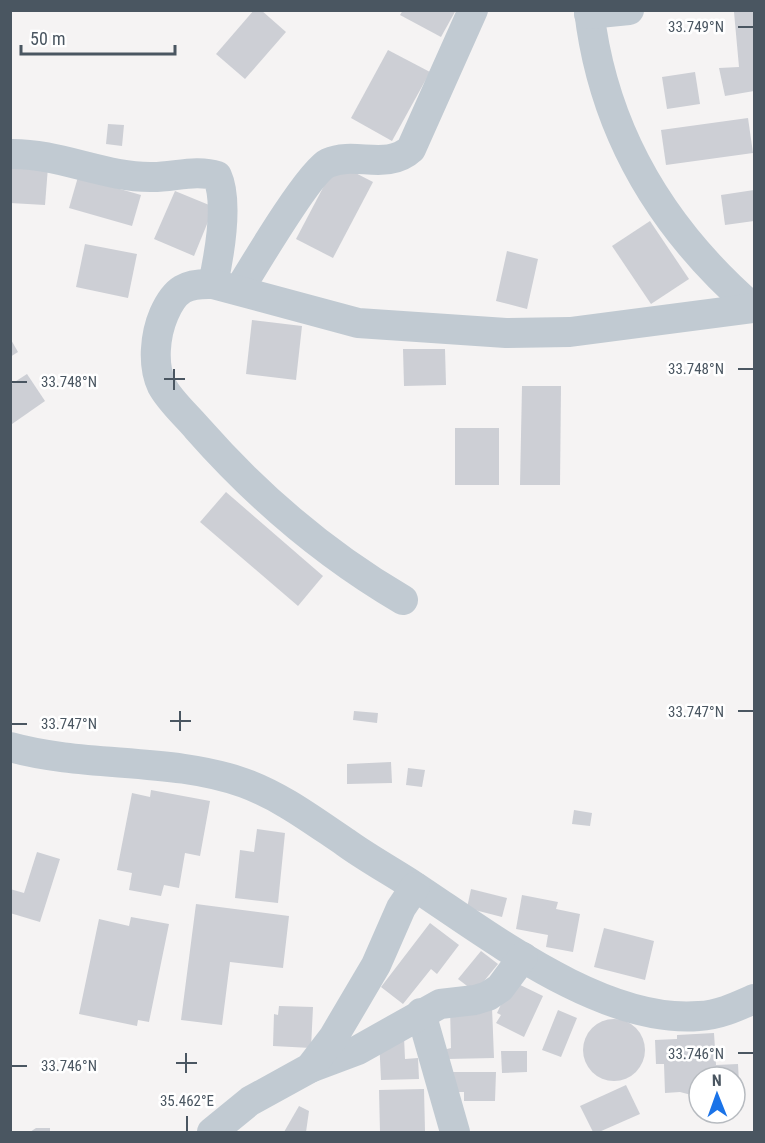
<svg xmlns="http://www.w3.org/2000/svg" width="765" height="1143" font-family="'Roboto Condensed',sans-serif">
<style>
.building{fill:#cdcfd5}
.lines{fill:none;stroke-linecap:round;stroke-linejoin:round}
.minor{stroke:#c1cad2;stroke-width:30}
.ticks{fill:none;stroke:#4a5661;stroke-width:2}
.ticks-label{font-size:15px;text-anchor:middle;fill:#4a5661;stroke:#fff;stroke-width:5;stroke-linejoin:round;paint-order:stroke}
</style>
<rect width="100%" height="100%" fill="#f5f3f3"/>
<!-- building -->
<g class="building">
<path d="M254 10H261L286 32 245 79 216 54Z"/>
<path d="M403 10H456L441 37 400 15Z"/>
<path d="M754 11V91L725 96 719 68 739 67 734 12Z"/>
<path d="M388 50 430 72 392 141 351 118Z"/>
<path d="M695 72 700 104 667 109 662 77Z"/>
<path d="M748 118 753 153 666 165 661 130Z"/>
<path d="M108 124 124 125 122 146 106 144Z"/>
<path d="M336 163 373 182 333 258 296 239Z"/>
<path d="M10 165 48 167 45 205 10 203Z"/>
<path d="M78 177 141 195 132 226 69 208Z"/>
<path d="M754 190V221L725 225 721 195Z"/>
<path d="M175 191 214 207 194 256 154 239Z"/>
<path d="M650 221 689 279 651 304 612 246Z"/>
<path d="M85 244 137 254 128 298 76 287Z"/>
<path d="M507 251 538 259 527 309 496 301Z"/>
<path d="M252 320 302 326 296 380 246 374Z"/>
<path d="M10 338 18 352 10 357Z"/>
<path d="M403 349H445L446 385 404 386Z"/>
<path d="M27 374 45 401 12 424 10 385Z"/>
<path d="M522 386H561L560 485H520Z"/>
<rect x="455" y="428" width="44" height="57"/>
<path d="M226 492 323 576 298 606 200 522Z"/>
<path d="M354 711 378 713 377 723 353 720Z"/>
<path d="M391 762 392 783 347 784V764Z"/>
<path d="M408 768 425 770 422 787 406 785Z"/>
<path d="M151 790 210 801 200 856 185 853 179 888 164 885 161 896 129 890 132 873 117 870 132 793 150 797Z"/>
<path d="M574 810 592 813 590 826 572 824Z"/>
<path d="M257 829 285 833 278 903 235 898 240 850 254 852Z"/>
<path d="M37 852 60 859 40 922 10 913V889L24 893Z"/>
<path d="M471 889 507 898 502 917 467 908Z"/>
<path d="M522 895 558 902 556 909 580 914 573 952 546 947 548 935 516 929Z"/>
<path d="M196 904 289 916 283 968 230 962 222 1025 181 1020Z"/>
<path d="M131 917 169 924 149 1022 138 1020 137 1026 79 1014 99 919 129 926Z"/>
<path d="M430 923 459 945 437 974 431 969 403 1004 381 987Z"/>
<path d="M604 928 654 941 645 980 594 967Z"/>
<path d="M481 951 498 964 475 992 458 979Z"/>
<path d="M512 981 543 996 524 1037 496 1023 501 1015 497 1013Z"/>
<path d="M279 1006 313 1007 311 1048 273 1046 274 1014 278 1015Z"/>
<path d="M492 1007 494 1058 447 1059V1049L451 1048 450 1008Z"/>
<path d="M558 1010 577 1018 561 1057 542 1050Z"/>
<circle cx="614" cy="1050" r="31"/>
<path d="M714 1033 716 1065 738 1064 739 1083 735 1084V1077H699V1090L696 1091 695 1096 680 1092 665 1093 664 1064H656L655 1040 677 1039V1035Z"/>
<path d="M404 1037 405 1059 418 1058 419 1079 381 1080 379 1038Z"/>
<path d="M501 1051H527V1072L502 1073Z"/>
<path d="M451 1072H496L495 1101H464V1092H451Z"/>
<path d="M626 1085 640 1114 599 1132H593L580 1106Z"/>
<path d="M424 1089 425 1131 380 1132 379 1090Z"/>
<path d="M299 1106 309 1111 306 1132H284Z"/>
<path d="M36 1128H50V1132H30Z"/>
</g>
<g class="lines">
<!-- minor -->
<g class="minor">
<path d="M589 10C603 132 662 229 753 308"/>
<path d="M589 14 629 10"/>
<path d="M10 154C59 153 105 178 153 177 174 177 197 169 217 176 229 202 219 256 213 284"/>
<path d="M239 290C253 267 310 171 328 163 355 151 387 171 411 149L473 10"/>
<path d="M403 600C326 555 256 495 197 428 186 415 170 401 162 386 152 365 155 335 164 314 175 289 186 283 213 284L358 323 506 333 570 332 754 308"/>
<path d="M10 747C85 768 172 757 244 783 282 797 312 820 345 842 367 858 391 871 414 886 490 936 603 1024 699 1016 719 1015 736 1007 754 999"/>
<path d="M421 1013 455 1132"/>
<path d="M310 1068 358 1050 440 1004 475 1000 488 996 500 988 523 957"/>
<path d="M212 1132 250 1101 310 1068 333 1038 376 965 401 908 415 887"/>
</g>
</g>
<!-- ticks -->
<path class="ticks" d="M738 27H753M174 369V390M738 369H753M164 379H185M12 382H27M180 711V731M738 711H753M170 721H191M12 724H27M186 1053V1073M738 1053H753M176 1063H197M12 1066H27M187 1116V1131"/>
<g class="ticks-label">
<text x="696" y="32">33.749°N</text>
<text x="696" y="374">33.748°N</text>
<text x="69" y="387">33.748°N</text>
<text x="696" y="717">33.747°N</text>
<text x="69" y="729">33.747°N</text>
<text x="696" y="1059">33.746°N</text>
<text x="69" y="1071">33.746°N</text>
<text x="187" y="1106">35.462°E</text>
</g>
<!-- border -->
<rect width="765" height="1143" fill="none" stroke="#4a5661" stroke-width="24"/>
<!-- north arrow -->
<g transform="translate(717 1095) rotate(359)"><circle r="28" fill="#ffffff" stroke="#b7bbc0" stroke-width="1.5"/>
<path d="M0-4.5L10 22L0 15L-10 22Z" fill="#1a73e8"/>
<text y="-9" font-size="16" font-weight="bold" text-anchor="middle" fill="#4a5661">N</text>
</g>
<!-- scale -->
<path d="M21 45v9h154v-9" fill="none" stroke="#4a5661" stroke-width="3"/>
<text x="30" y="45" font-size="18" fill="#4a5661" stroke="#ffffff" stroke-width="4.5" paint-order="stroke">50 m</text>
</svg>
